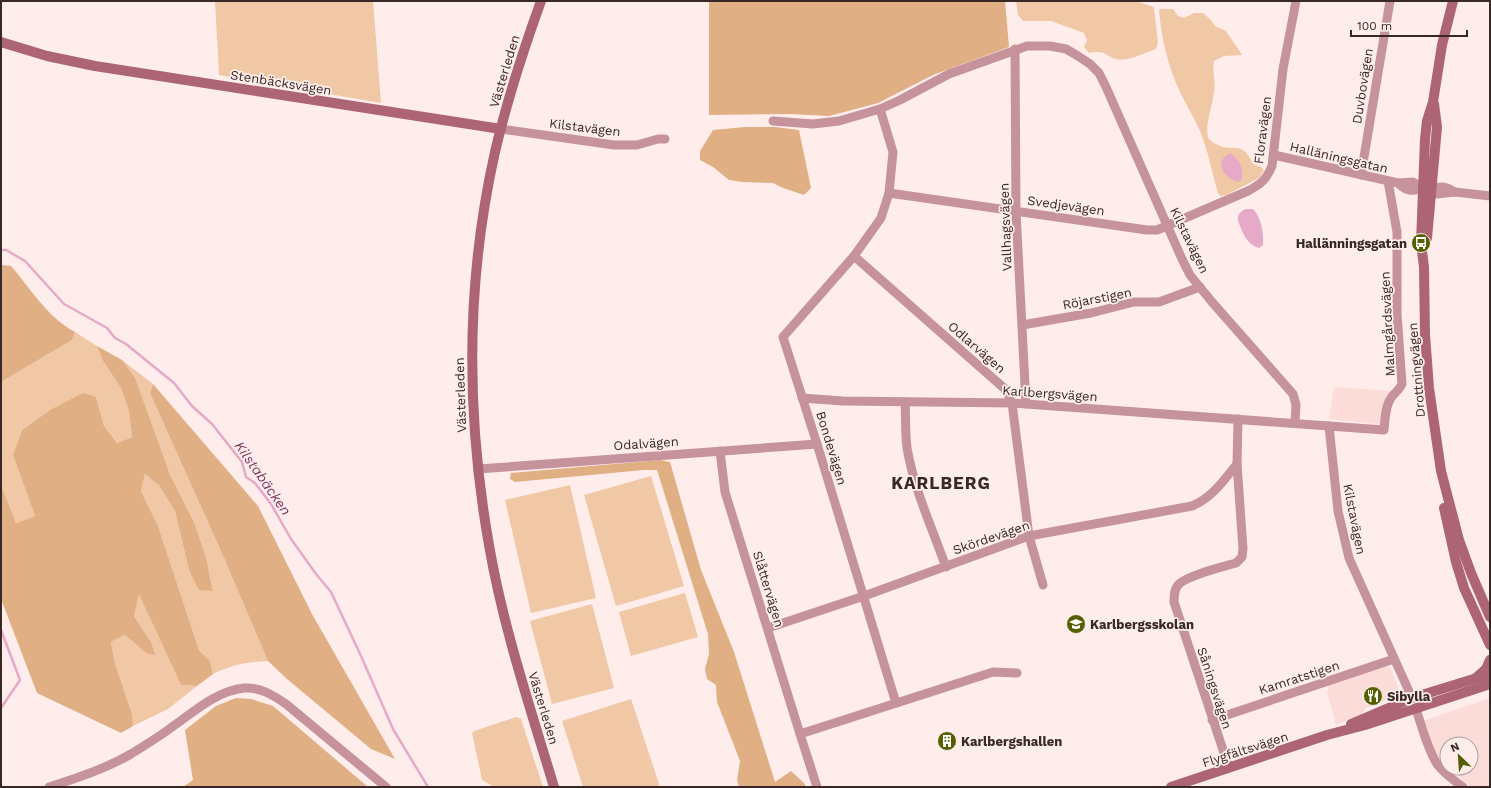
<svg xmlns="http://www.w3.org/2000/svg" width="1491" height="788" font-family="'Work Sans',sans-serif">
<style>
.built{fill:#fcdcd9}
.green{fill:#f0c8a6}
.forest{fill:#e0af84}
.water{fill:#e6a9c8}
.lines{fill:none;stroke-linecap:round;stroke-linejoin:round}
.stream{stroke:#e6a9c8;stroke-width:2.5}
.street{stroke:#c6939d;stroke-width:9}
.secondary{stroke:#ad6474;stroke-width:10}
.labels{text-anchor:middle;stroke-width:3.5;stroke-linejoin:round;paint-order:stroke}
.street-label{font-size:13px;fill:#382827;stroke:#ffedeb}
.poi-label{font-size:13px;font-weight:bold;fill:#382827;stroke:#ffedeb;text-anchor:start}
.water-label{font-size:14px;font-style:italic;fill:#7d365e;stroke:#ffedeb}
.district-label{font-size:17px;font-weight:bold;letter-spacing:1px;fill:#382827;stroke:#ffedeb}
</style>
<rect width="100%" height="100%" fill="#ffedeb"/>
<!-- built -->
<g class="built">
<path d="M1334 387 1392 391 1387 425 1329 419Z"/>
<path d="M1386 666 1390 667 1401 694 1366 708 1362 714 1336 725 1327 692 1329 684Z"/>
<path d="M1490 698V787H1471L1449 768H1471V744H1447V766L1436 757 1423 721Z"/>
</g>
<!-- green -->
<g class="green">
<path d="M215 1H373L381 103 219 75Z"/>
<path d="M1016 1H1136L1154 7 1158 43 1156 49C1144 53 1128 62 1116 59 1103 55 1106 50 1089 53L1084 47 1087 40 1084 33 1051 21H1023L1018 15Z"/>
<path d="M1159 9H1173L1178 16 1184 18 1194 13H1203L1210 19 1215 26 1226 31 1242 55 1224 56 1214 61C1212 74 1216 81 1214 92 1212 109 1205 122 1208 138 1211 140 1213 143 1216 144 1233 154 1241 138 1253 164L1261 167 1264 170 1259 178 1226 195 1220 196 1218 193C1212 173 1208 150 1200 131 1194 117 1186 105 1180 92 1168 67 1161 37 1159 9Z"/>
<path d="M75 332 97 346 103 361 121 388 129 411 132 437 117 443 104 426 96 397 50 410 22 430 13 455 35 516 16 523 1 485V382L72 340Z"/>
<path d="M122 360 153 384 150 393 224 558 268 661C246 662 232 665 213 674L210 661 199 650 158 526 141 491 145 474 159 484 175 511 189 570 213 590 206 557 194 522 170 475Z"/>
<path d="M651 476 684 586 616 606 584 495Z"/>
<path d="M570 485 596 598 531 613 505 500Z"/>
<path d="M139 593 181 685 197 686 168 709 133 726 132 714 115 663 111 642 125 635 146 653 151 642 134 616Z"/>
<path d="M685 593 698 637 631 656 619 612Z"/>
<path d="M592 604 614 688 552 704 530 621Z"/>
<path d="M631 699 660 787H583L562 721Z"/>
<path d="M516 717 521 719 543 787H494L482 780 472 733 474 731Z"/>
</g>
<!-- forest -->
<g class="forest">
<path d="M709 1H1005L1009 47 933 75 878 103 829 116 790 114 709 115Z"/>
<path d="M745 127H775L799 130 811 188 804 195 783 188 773 183 742 182 729 180 713 167 700 160V151L713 130Z"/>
<path d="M1 265 11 266C31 289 47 317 75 332L72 340 1 382Z"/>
<path d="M97 346 122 360 135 378 170 475 194 522 206 557 213 591 199 590 189 570 175 511 159 485 145 474 141 491 158 526 199 650 210 661 213 674 197 686 181 685 139 594 134 616 151 642 155 655 146 653 125 635 111 642 115 663 132 714 133 726 121 733 37 693 1 599V485L16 523 35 516 13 455 22 430 50 410 83 393 96 397 104 426 117 443 132 437 129 411 121 388 103 361Z"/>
<path d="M153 384 258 506 312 614 395 759 371 749 287 679 268 661 224 558 150 393Z"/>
<path d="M660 460 670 462 701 570 734 652 775 782 791 771 805 784V787H739L737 780 740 761 717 702 716 685 707 679 705 669 709 654 708 634 657 470H644L515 482 510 479 511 473Z"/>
<path d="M236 698 251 699 273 706 368 787H183L193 780 185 730 216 706Z"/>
</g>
<!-- water -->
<g class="water">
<path d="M1230 153C1240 160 1243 168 1242 179L1238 182C1224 178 1213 162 1230 153Z"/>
<path d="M1246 209H1253C1261 217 1264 233 1263 245L1259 248C1246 244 1243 233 1238 221 1237 214 1241 211 1246 209Z"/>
</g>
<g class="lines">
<!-- stream -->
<g class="stream">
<path d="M1 250H6L25 261 64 304 107 328 115 338 126 344 174 383 192 406 212 424 242 462 246 477 255 483 271 504 291 539 316 574 331 592 361 656 393 729 428 787"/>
<path d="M1 630 20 680 1 708"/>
</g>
<!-- street -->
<g class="street">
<path d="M1015 49 1016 212 1026 404"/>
<path d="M880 109 893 152 889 193 881 218 854 256 783 337 817 444 896 703"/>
<path d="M773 121 813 124 839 121 880 109 900 100 949 74 1027 46H1050L1066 49 1078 56 1090 64 1099 73 1106 87 1182 259 1190 275 1212 302 1293 394 1296 405 1295 423"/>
<path d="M501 129 614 145H637L658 139H665"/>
<path d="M1274 155 1398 183 1413 182 1423 188"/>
<path d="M1361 175 1390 1"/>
<path d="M1398 183C1406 191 1412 192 1423 188"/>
<path d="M1431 189 1437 194 1455 192 1490 196"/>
<path d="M1431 189C1441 186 1446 186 1455 192"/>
<path d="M889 193 1147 230H1157L1248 191C1261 184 1266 180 1272 166L1283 69 1296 1"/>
<path d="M854 256 1005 389 1012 403 1029 536 1043 585"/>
<path d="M1022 325 1091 313 1134 302H1159L1200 287"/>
<path d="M802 398 843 401 1012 403 1384 430C1385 420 1385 407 1391 398 1394 393 1398 392 1402 384L1397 314V232L1388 181"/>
<path d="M905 402C906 417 905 433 907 448 914 489 932 528 946 567"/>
<path d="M1329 426 1338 511 1349 558 1412 698"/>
<path d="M720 451 725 492 800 734 993 672 1017 673"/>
<path d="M478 469 817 444"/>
<path d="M768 628 864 596 1029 536 1192 506C1212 498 1224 480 1237 464"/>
<path d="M1416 709C1422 727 1427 748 1437 764 1444 774 1454 780 1463 787"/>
<path d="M1212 720 1394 659"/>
<path d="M800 734 817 787"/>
<path d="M1229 768 1174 602C1174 596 1174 589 1179 584 1189 575 1222 567 1236 563L1242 557 1243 549 1237 464 1238 419"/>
<path d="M49 787C77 778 105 769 131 754 145 745 159 737 172 727 194 712 216 691 244 688 260 687 273 695 286 704L386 787"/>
</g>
<!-- secondary -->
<g class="secondary">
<path d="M541 1C523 51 507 100 495 152 466 281 466 415 489 545 503 627 530 707 554 787"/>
<path d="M1453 1 1442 45 1433 102 1427 121 1425 139 1421 243 1424 267 1425 335 1429 388 1441 471 1459 540 1471 573 1490 617"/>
<path d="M1 42 47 56 95 66 501 129"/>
<path d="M1427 238 1437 127 1434 104"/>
<path d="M1444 508 1456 562 1464 588 1490 645"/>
<path d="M1477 677 1486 669 1490 660"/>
<path d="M1351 724 1412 698 1490 674"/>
<path d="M1171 787 1327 735 1365 725 1490 684"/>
</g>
</g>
<!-- icons -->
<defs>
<symbol id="bus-disc" viewBox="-11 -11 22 22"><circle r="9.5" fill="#535f00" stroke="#ffedeb"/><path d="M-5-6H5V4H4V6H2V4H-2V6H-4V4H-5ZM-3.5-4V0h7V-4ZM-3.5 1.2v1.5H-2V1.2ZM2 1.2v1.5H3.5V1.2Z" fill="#fff"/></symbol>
<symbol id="school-disc" viewBox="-11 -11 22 22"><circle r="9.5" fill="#535f00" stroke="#ffedeb"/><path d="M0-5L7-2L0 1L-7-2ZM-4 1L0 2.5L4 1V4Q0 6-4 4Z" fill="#fff"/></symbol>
<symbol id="restaurant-disc" viewBox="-11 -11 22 22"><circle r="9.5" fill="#535f00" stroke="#ffedeb"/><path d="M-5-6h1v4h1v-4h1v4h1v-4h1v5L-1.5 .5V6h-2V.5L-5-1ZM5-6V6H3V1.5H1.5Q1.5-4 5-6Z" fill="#fff"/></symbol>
<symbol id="building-disc" viewBox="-11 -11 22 22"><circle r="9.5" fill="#535f00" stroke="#ffedeb"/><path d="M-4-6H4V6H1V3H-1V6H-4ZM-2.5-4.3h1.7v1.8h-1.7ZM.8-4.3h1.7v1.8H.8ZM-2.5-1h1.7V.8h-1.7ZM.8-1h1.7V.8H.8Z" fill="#fff"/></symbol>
</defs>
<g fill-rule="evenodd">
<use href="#bus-disc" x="1410" y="232" width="22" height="22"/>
<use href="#school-disc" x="1065" y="613" width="22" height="22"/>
<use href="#restaurant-disc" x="1362" y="685" width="22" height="22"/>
<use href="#building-disc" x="936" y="730" width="22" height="22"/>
</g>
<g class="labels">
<!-- street labels -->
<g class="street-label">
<text transform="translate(504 71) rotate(-73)" y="5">Västerleden</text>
<text transform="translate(281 82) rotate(9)" y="5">Stenbäcksvägen</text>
<text transform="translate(1362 86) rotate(-81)" y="5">Duvbovägen</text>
<text transform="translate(585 127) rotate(7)" y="5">Kilstavägen</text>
<text transform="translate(1262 130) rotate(-83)" y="5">Floravägen</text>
<text transform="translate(1339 157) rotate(13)" y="5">Halläningsgatan</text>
<text transform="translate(1066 205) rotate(8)" y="5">Svedjevägen</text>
<text transform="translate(1005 227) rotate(-92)" y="5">Vallhagsvägen</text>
<text transform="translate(1190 240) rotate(64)" y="5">Kilstavägen</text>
<text transform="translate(1097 298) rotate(-11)" y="5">Röjarstigen</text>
<text transform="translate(1387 324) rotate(-93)" y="5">Malmgårdsvägen</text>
<text transform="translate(977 347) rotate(41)" y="5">Odlarvägen</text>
<text transform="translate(1416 370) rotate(-95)" y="5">Drottningvägen</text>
<text transform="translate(1050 393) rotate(4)" y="5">Karlbergsvägen</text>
<text transform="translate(460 395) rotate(-92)" y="5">Västerleden</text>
<text transform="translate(646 443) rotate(-4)" y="5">Odalvägen</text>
<text transform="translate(832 448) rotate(73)" y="5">Bondevägen</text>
<text transform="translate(1355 519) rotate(79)" y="5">Kilstavägen</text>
<text transform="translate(991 537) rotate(-19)" y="5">Skördevägen</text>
<text transform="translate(769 589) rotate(73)" y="5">Slåttervägen</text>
<text transform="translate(1299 677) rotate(-18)" y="5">Kamratstigen</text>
<text transform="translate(1215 688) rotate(72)" y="5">Såningsvägen</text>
<text transform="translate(544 708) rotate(73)" y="5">Västerleden</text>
<text transform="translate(1245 749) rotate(-18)" y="5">Flygfältsvägen</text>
</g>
<!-- poi labels -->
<g class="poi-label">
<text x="1407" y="248" text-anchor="end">Hallänningsgatan</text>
<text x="1090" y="629">Karlbergsskolan</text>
<text x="1387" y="701">Sibylla</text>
<text x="961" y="746">Karlbergshallen</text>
</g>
<!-- water labels -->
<g class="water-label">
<text transform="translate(263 478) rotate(55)" y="5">Kilstabäcken</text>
</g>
<!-- district labels -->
<g class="district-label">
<text x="941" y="489">KARLBERG</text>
</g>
</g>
<!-- border -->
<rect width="1491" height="788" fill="none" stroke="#382827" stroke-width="4"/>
<!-- north arrow -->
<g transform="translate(1459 756) rotate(335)"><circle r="19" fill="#ffedeb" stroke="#af9e9d"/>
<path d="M0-3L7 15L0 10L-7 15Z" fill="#535f00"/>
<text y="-6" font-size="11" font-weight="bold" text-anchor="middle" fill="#382827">N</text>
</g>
<!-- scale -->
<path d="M1351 30v6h116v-6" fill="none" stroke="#382827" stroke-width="2"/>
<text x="1357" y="30" font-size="12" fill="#382827" stroke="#ffedeb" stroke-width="3" paint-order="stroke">100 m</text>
</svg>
